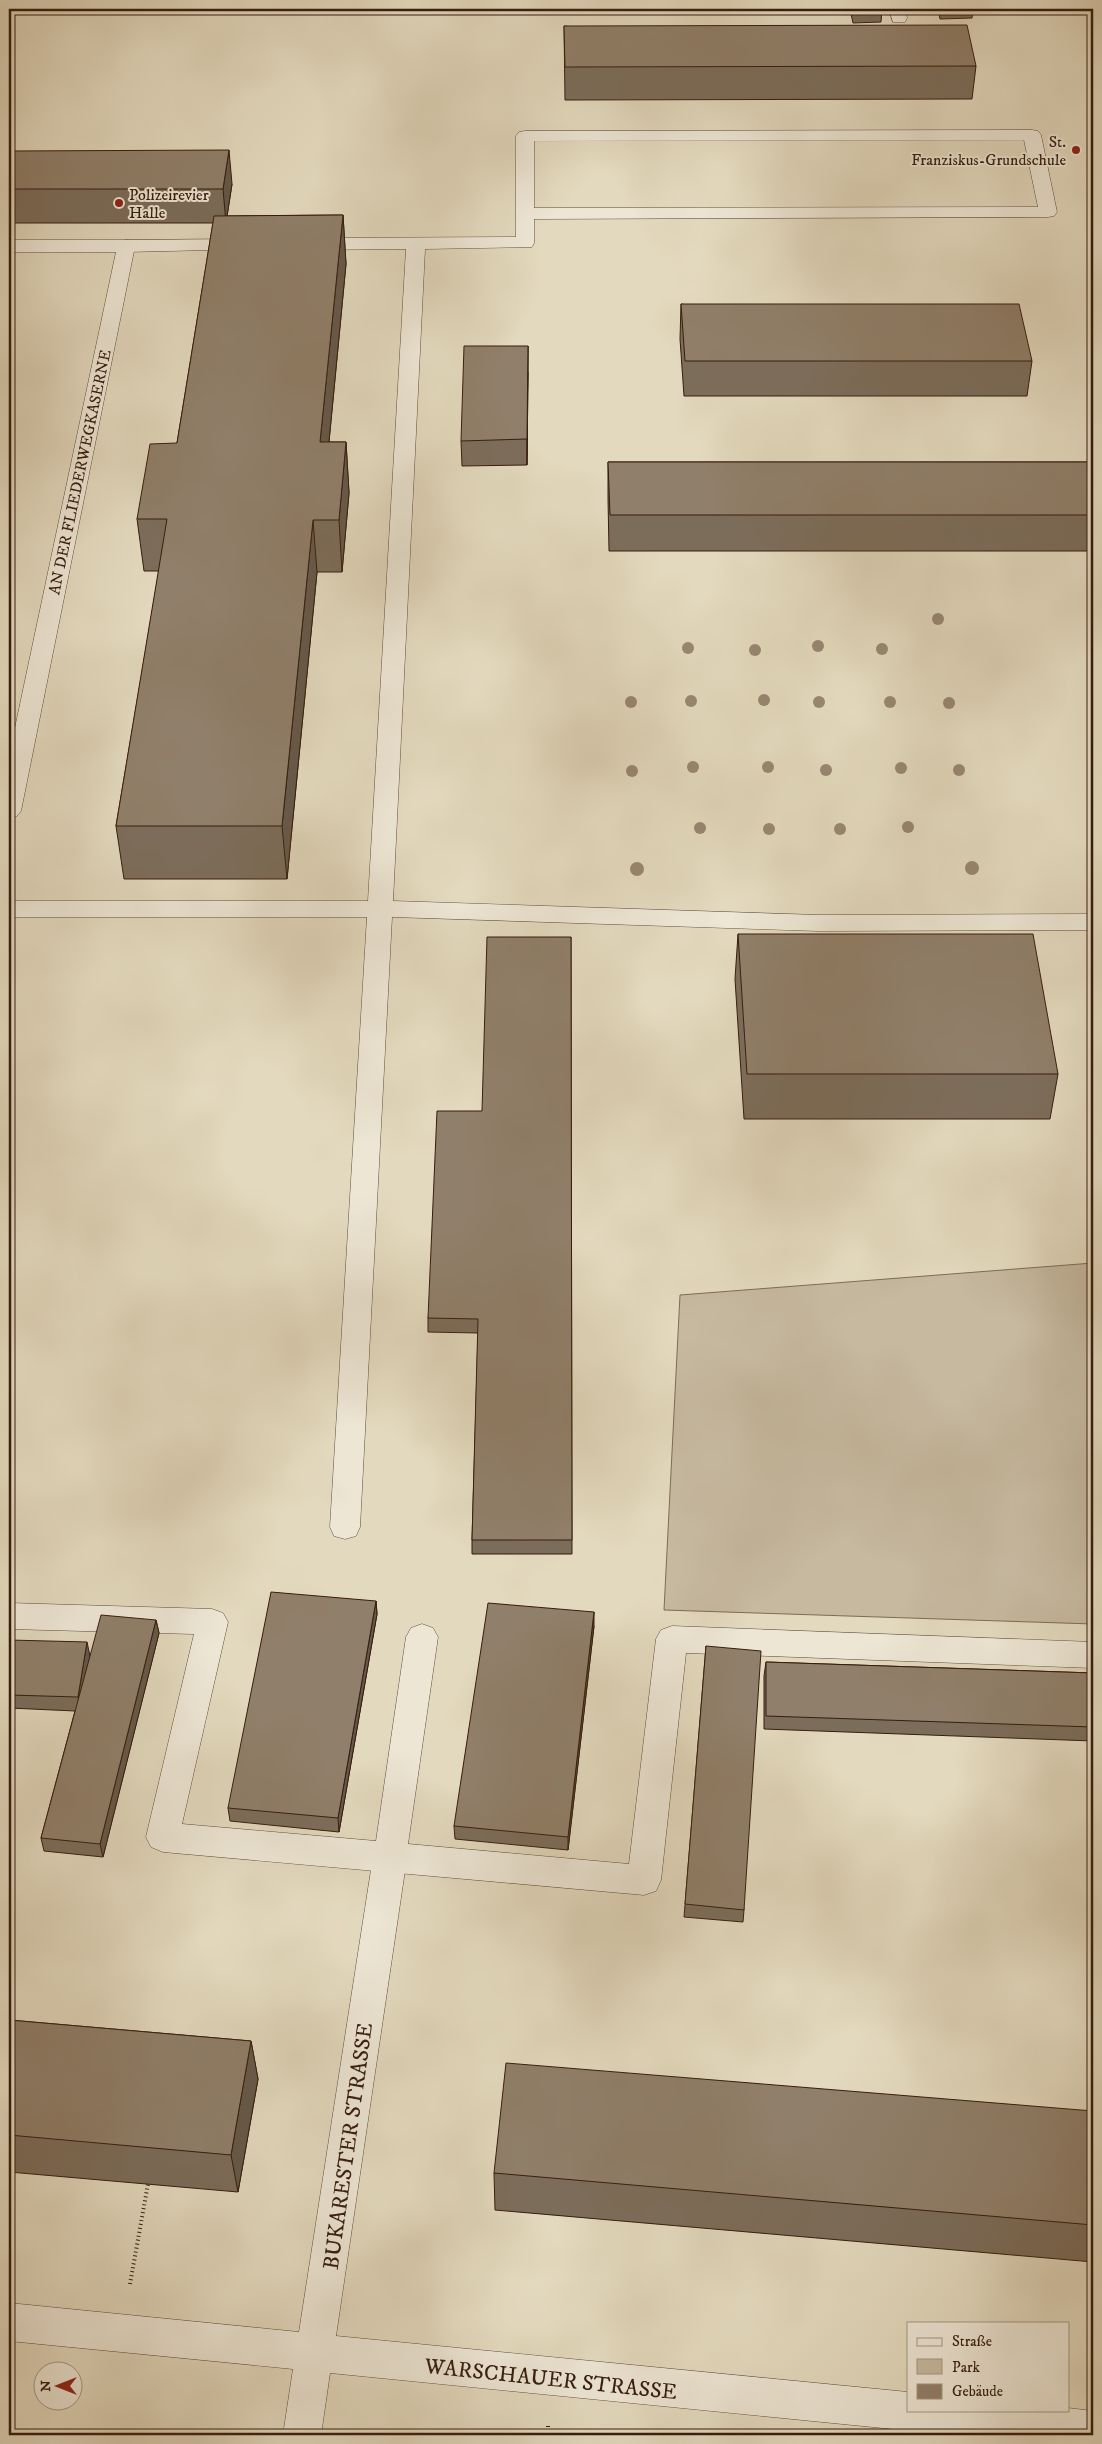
<svg xmlns="http://www.w3.org/2000/svg" width="1102" height="2444" font-family="'IM FELL DW Pica',serif">
<style>
.green{fill:#c6b9a0;stroke:#7e6b57}
.lines{fill:none;stroke-linecap:round;stroke-linejoin:round}
.service-casing{stroke:#614c3a;stroke-width:1}
.minor-casing{stroke:#614c3a;stroke-width:1}
.path{stroke:#361d0e;stroke-width:4;stroke-dasharray:1 3;stroke-linecap:butt}
.service{fill:#ede6d5;fill-rule:evenodd}
.minor{fill:#ede6d5;fill-rule:evenodd}
.tree{fill:#988771}
.wall{fill:#7c6d5b;stroke:#361d0e}
.shaded-wall{fill:#65594a;stroke:#361d0e}
.building{fill:#907f6a;stroke:#361d0e}
.poi-dot{fill:#8f2418;stroke:#ede6d5;stroke-width:2}
.labels{text-anchor:middle;stroke-width:4;stroke-linejoin:round;paint-order:stroke}
.far-poi-label{font-size:16px;fill:#361d0e;stroke:#ede6d5;text-anchor:end}
.far-street-label{font-size:16px;fill:#361d0e;stroke:#ede6d5}
.near-street-label{font-size:22px;fill:#361d0e;stroke:#ede6d5}
</style>
<rect width="100%" height="100%" fill="#e3d9be"/>
<filter id="stains"><feTurbulence type="fractalNoise" baseFrequency=".004" numOctaves="4"/><feColorMatrix values="0 0 0 0 .2 0 0 0 0 .09 0 0 0 0 .02 0 0 0 .5 -.17"/></filter>
<radialGradient id="worn" r=".72"><stop offset=".6" stop-color="#630" stop-opacity="0"/><stop offset="1" stop-color="#630" stop-opacity=".3"/></radialGradient>
<!-- green -->
<path class="green" d="M1093 1263V1624L664 1610 680 1295Z"/>
<g class="lines">
<defs>
<g id="service">
<path d="M889 9H905L907 18 905 22H893Z"/>
<path d="M1032 130 1038 131 1041 135 1057 212 1054 216 1048 217 534 219V243L532 247 425 249 393 901 819 915 1093 914V930L819 931 392 917 360 1527 356 1536 345 1539 334 1536 330 1527 367 917H9V901H368L406 249 309 250 302 248 300 244 302 240 309 238 516 237V136L519 132 525 131ZM1024 140 1038 207 534 208V141Z"/>
<path d="M246 239 253 241 255 245 253 249 126 252 119 250 117 246 119 242 126 240Z"/>
<path d="M9 1603 212 1609 223 1613 228 1622 182 1824 376 1841 406 1637 411 1628 422 1624 433 1628 438 1637 408 1844 629 1864 656 1639 661 1630 672 1626 1093 1642V1668L686 1653 661 1880 656 1891 644 1895 163 1852 151 1847 146 1837 194 1634 9 1629Z"/>
</g>
<g id="minor">
<path d="M9 240H126L133 242 135 246 21 811 17 816 9 819V756L116 252H9Z"/>
<path d="M390 1842 402 1847 407 1857 336 2336 908 2392V2410H1068V2408L1093 2411V2435H953L330 2373 321 2435H283L293 2369 9 2341V2303L299 2332 373 1857 378 1847Z"/>
</g>
</defs>
<!-- service casing -->
<use href="#service" class="service-casing"/>
<!-- minor casing -->
<use href="#minor" class="minor-casing"/>
<!-- path -->
<g class="path">
<path d="M130 2284 148 2184"/>
<path d="M548 2426V2435"/>
</g>
<!-- service -->
<use href="#service" class="service"/>
<!-- minor -->
<use href="#minor" class="minor"/>
</g>
<!-- trees -->
<g class="tree">
<circle cx="938" cy="619" r="6"/>
<circle cx="818" cy="646" r="6"/>
<circle cx="688" cy="648" r="6"/>
<circle cx="882" cy="649" r="6"/>
<circle cx="755" cy="650" r="6"/>
<circle cx="764" cy="700" r="6"/>
<circle cx="691" cy="701" r="6"/>
<circle cx="631" cy="702" r="6"/>
<circle cx="819" cy="702" r="6"/>
<circle cx="890" cy="702" r="6"/>
<circle cx="949" cy="703" r="6"/>
<circle cx="693" cy="767" r="6"/>
<circle cx="768" cy="767" r="6"/>
<circle cx="901" cy="768" r="6"/>
<circle cx="826" cy="770" r="6"/>
<circle cx="959" cy="770" r="6"/>
<circle cx="632" cy="771" r="6"/>
<circle cx="908" cy="827" r="6"/>
<circle cx="700" cy="828" r="6"/>
<circle cx="769" cy="829" r="6"/>
<circle cx="840" cy="829" r="6"/>
<circle cx="972" cy="868" r="7"/>
<circle cx="637" cy="869" r="7"/>
</g>
<!-- wall -->
<g class="wall">
<path d="M850 9H882L881 22 853 23Z"/>
<path d="M938 9H973L972 18 940 19Z"/>
<path d="M564 26 976 66 972 99 565 100Z"/>
<path d="M9 151 232 184 227 216 343 215 346 264 329 442H346L349 493 342 572H317L287 879H124L116 826 159 571H144L137 519 177 443 213 223H9Z"/>
<path d="M681 304 1032 361 1027 396H684L680 339Z"/>
<path d="M528 372 527 465 462 466 461 441Z"/>
<path d="M608 462H1093V551H609L608 498Z"/>
<path d="M738 934 1058 1074 1050 1119H744L735 979Z"/>
<path d="M571 937 572 1554H472V1540L478 1333 428 1332V1318L482 1111Z"/>
<path d="M376 1601 377 1614 339 1832 230 1821 228 1808Z"/>
<path d="M156 1620 159 1633 103 1857 44 1851 41 1838 75 1711 9 1708V1640L90 1655Z"/>
<path d="M594 1626 568 1850 455 1839 454 1826Z"/>
<path d="M706 1646 744 1910 743 1922 684 1917Z"/>
<path d="M766 1662 1093 1673V1741L764 1729V1676Z"/>
<path d="M9 2020 251 2041 258 2079 238 2192 9 2172Z"/>
<path d="M1093 2111V2262L495 2210 494 2173Z"/>
</g>
<!-- shaded-wall -->
<g class="shaded-wall">
<path d="M229 150 232 184 226 223 223 189Z"/>
<path d="M343 215 346 264 324 493 320 442Z"/>
<path d="M528 346V372L527 465V439Z"/>
<path d="M346 442 349 493 342 572 339 520Z"/>
<path d="M313 520 317 572 287 879 282 826Z"/>
<path d="M376 1601 377 1614 339 1832 338 1818Z"/>
<path d="M594 1612V1626L568 1850V1837Z"/>
<path d="M156 1620 159 1633 103 1857 100 1844Z"/>
<path d="M87 1642 90 1656 80 1711 78 1697Z"/>
<path d="M251 2041 258 2079 238 2192 231 2155Z"/>
</g>
<!-- building -->
<g class="building">
<path d="M967 25 976 66 565 67 564 26Z"/>
<path d="M229 150 223 189H9V151Z"/>
<path d="M343 215 320 442H346L339 520H313L282 826H116L167 519H137L150 444 177 443 214 216Z"/>
<path d="M681 304H1019L1032 361H685Z"/>
<path d="M464 346H528L527 439 461 441Z"/>
<path d="M608 462H1093V515H610Z"/>
<path d="M738 934H1033L1058 1074H747Z"/>
<path d="M487 937H571L572 1540H472L478 1319 428 1318 437 1111H482Z"/>
<path d="M271 1592 376 1601 338 1818 228 1808Z"/>
<path d="M488 1603 594 1612 568 1837 454 1826Z"/>
<path d="M101 1615 156 1620 100 1844 41 1838Z"/>
<path d="M9 1640 87 1642 78 1697 9 1695Z"/>
<path d="M706 1646 761 1651 744 1910 685 1904Z"/>
<path d="M766 1662 1093 1673V1727L766 1716Z"/>
<path d="M9 2020 251 2041 231 2155 9 2135Z"/>
<path d="M506 2063 1093 2111V2225L494 2173Z"/>
</g>
<!-- markers -->
<g class="poi-dot">
<circle cx="1076" cy="150" r="5"/>
<circle cx="119" cy="203" r="5"/>
</g>
<g class="labels">
<!-- far-poi labels -->
<g class="far-poi-label">
<text x="1066" y="147">St.<tspan x="1066" dy="18">Franziskus-Grundschule</tspan></text>
<text x="129" y="200" text-anchor="start">Polizeirevier<tspan x="129" dy="18">Halle</tspan></text>
</g>
<!-- far-street labels -->
<g class="far-street-label">
<text transform="translate(79 472) rotate(-78)" y="6">AN DER FLIEDERWEGKASERNE</text>
</g>
<!-- near-street labels -->
<g class="near-street-label">
<text transform="translate(347 2146) rotate(-82)" y="8">BUKARESTER STRASSE</text>
<text transform="translate(551 2378) rotate(6)" y="8">WARSCHAUER STRASSE</text>
</g>
</g>
<!-- margin -->
<rect width="1102" height="2444" fill="none" stroke="#e3d9be" stroke-width="30"/>
<rect x="10" y="10" width="1082" height="2424" fill="none" stroke="#361d0e" stroke-width="2.5"/>
<rect x="15" y="15" width="1072" height="2414" fill="none" stroke="#361d0e"/>
<!-- legend -->
<rect x="907" y="2322" width="162" height="90" fill="#ede6d5" stroke="#a49685"/>
<rect x="917" y="2338" width="25" height="8" fill="#ede6d5" stroke="#a49685"/>
<text x="952" y="2346" font-size="15" fill="#361d0e">Straße</text>
<rect x="917" y="2359" width="25" height="15" fill="#c6b9a0" stroke="#a49685"/>
<text x="952" y="2372" font-size="15" fill="#361d0e">Park</text>
<rect x="917" y="2384" width="25" height="15" fill="#907f6a" stroke="#a49685"/>
<text x="952" y="2396" font-size="15" fill="#361d0e">Gebäude</text>
<!-- north arrow -->
<g transform="translate(58 2386) rotate(270)"><circle r="24" fill="#ede6d5" stroke="#a49685"/>
<path d="M0-4L9 19L0 12L-9 19Z" fill="#8f2418"/>
<text y="-8" font-size="14" font-weight="bold" text-anchor="middle" fill="#361d0e">N</text>
</g>
<rect width="100%" height="100%" filter="url(#stains)"/>
<rect width="100%" height="100%" fill="url(#worn)"/>
</svg>
